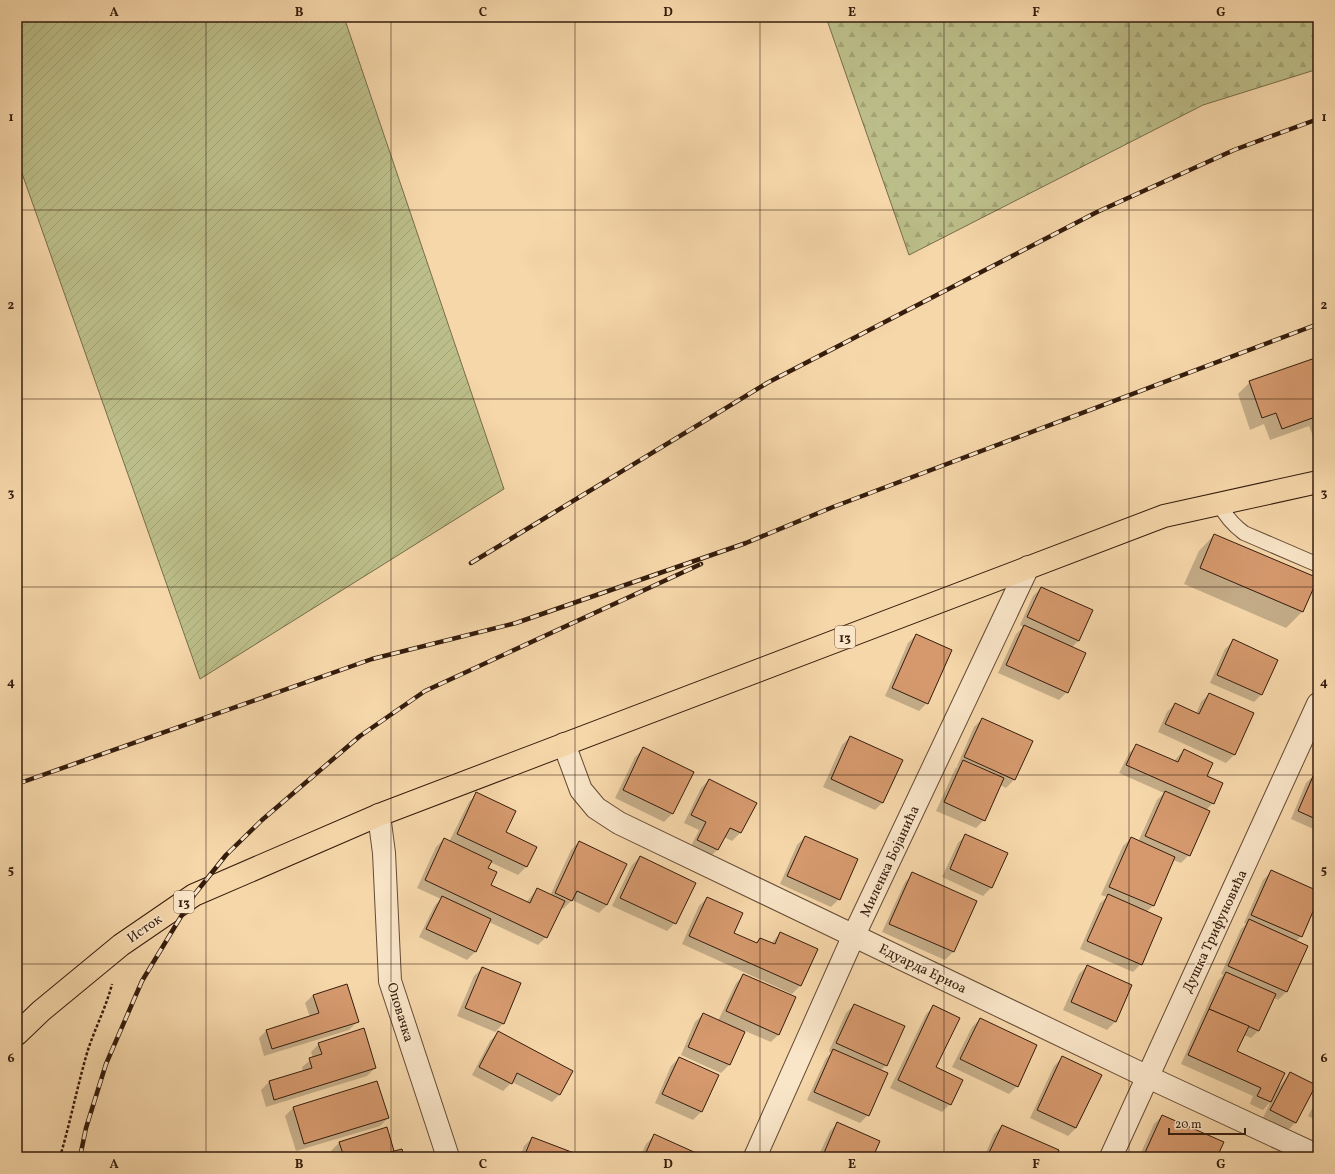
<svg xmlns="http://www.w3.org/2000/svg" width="1335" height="1174" font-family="Vollkorn,serif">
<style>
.forest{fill:url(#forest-firs);stroke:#786d4a}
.garden{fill:url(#garden-furrows);stroke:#786d4a}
.shadow{fill:#0003}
.building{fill:#d5996d;stroke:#351c0c}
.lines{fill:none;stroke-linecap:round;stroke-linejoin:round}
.lane-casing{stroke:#654b34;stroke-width:16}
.street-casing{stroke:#654b34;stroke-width:24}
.primary-casing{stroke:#351c0c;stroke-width:24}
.path{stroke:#351c0c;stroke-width:2.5;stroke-dasharray:3 2;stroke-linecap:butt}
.lane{stroke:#f9e5c8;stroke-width:14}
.street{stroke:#f9e5c8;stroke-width:22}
.primary{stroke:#f6d7aa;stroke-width:22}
.rail-casing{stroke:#351c0c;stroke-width:4.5}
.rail{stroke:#f9e5c8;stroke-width:3;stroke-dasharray:9;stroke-linecap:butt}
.grid{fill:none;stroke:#351c0c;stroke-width:1;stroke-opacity:0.55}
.labels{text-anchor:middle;stroke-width:3;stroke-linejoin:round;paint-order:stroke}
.shield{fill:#f9e5c8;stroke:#705844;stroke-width:1}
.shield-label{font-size:13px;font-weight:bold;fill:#351c0c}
.street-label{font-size:14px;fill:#351c0c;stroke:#f9e5c8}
.neatline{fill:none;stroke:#351c0c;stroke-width:1.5}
.grid-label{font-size:13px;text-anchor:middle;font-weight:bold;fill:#351c0c}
</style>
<defs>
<pattern id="forest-firs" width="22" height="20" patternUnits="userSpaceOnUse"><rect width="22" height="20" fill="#bcbe89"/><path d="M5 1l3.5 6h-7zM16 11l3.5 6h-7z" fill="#a2a375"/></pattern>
<pattern id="garden-furrows" width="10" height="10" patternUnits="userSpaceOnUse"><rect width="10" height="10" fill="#bcbe89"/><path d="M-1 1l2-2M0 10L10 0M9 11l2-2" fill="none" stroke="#a2a375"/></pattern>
</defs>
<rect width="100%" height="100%" fill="#f6d7aa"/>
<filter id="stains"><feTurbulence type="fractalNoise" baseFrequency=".005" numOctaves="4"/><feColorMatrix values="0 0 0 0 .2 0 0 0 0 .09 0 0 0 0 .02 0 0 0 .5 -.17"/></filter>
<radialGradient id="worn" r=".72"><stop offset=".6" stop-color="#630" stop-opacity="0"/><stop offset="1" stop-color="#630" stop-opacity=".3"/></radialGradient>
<!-- forest -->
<path class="forest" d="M826 17H1318V69L1203 105 909 255Z"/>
<!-- garden -->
<path class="garden" d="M17 17H344L504 489 200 679 17 159Z"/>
<!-- shadow -->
<g class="shadow">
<path d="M1318 358V440L1315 441 1309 426 1270 440 1264 424 1250 430 1238 394 1250 382Z"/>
<path d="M1214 535 1316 579 1302 612 1286 628 1184 584 1199 551Z"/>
<path d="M1041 588 1079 640 1072 647 1067 692 1059 700 998 673 1016 634 1023 627 1020 625 1033 596Z"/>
<path d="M916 635 927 703 919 711 885 696 908 643Z"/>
<path d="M1233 641 1262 694 1254 702 1210 683 1225 649Z"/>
<path d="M1209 694 1253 713 1234 755 1226 763 1158 732 1167 712 1175 704 1196 714 1201 702Z"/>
<path d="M982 719 1031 742 1014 780 1006 788 1000 785 984 820 976 828 936 811 955 769 958 766H957L974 727Z"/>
<path d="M850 737 883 802 875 810 823 787 842 745Z"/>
<path d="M1137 745 1174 761 1184 750 1206 776 1213 803 1206 810 1189 855 1181 863 1173 860 1153 906 1146 912 1141 964 1133 972 1080 949 1100 903 1107 897 1101 895 1123 846 1131 838 1138 842 1157 800 1164 793 1119 773 1129 753Z"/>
<path d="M643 749 692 772 672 814 664 822 615 798 635 757Z"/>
<path d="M1314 775 1318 777V831L1291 819 1306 783Z"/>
<path d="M709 780 755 803 740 833 732 841 724 837 718 849 710 857 690 848 699 830 684 823 701 788Z"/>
<path d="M477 794 505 832 535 847 526 867 518 875 490 862 487 869 490 885 526 903 537 889 550 896 571 850 579 842 607 905 599 913 572 900 563 909 561 907 546 937 538 945 489 922 475 952 467 960 419 937 435 905 441 899 417 888 436 847 444 839 449 842 469 802Z"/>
<path d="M966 835 1006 854 991 888 983 896 942 877 958 843Z"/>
<path d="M805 837 839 899 831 907 780 884 797 845Z"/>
<path d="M640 857 675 923 667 931 612 906 632 865Z"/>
<path d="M1271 872 1318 892V897L1301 936 1296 941 1306 946 1286 992 1278 1000 1273 997 1259 1030 1251 1038 1244 1035 1236 1052 1280 1086 1290 1073 1315 1086 1295 1123 1287 1131 1263 1118 1271 1101 1263 1110 1250 1104 1253 1096 1181 1064 1218 981 1223 975 1221 974 1241 929 1246 924 1244 923 1263 880Z"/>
<path d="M913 874 953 952 945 960 882 932 905 882Z"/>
<path d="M707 898 733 933 755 943 760 939 771 944 780 933 816 949 800 986 792 994 682 944 699 906Z"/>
<path d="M1087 966 1115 1022 1107 1030 1063 1010 1079 974Z"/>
<path d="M482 968 520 983 503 1024 495 1032 457 1016 474 976Z"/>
<path d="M744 975 779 1034 771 1042 745 1031 729 1065 721 1073 681 1055 695 1022 703 1014 718 1021 736 983Z"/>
<path d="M313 995 357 1022 349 1030 264 1056 259 1038 267 1030 310 1017 305 1003Z"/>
<path d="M854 1005 886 1065 880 1071 868 1115 860 1123 807 1100 826 1058 831 1053 829 1051 846 1013Z"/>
<path d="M934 1006 935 1068 950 1104 942 1112 890 1088 926 1014Z"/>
<path d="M980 1019 1017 1086 1009 1094 952 1067 972 1027Z"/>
<path d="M498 1033 560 1094 552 1102 512 1082 503 1091 472 1075 490 1041Z"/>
<path d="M319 1044 375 1068 367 1076 266 1107 261 1090 269 1082 303 1072 302 1067 313 1058 311 1052Z"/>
<path d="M679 1058 718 1076 701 1112 693 1120 655 1103 671 1066Z"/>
<path d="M1062 1058 1076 1128 1068 1136 1030 1118 1054 1066Z"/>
<path d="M1318 1098V1121L1308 1116Z"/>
<path d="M293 1108 388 1118 380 1126 296 1151 285 1116Z"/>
<path d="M1162 1116 1216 1157H1139L1154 1124Z"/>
<path d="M838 1123 872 1157H818L830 1131Z"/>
<path d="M1002 1126 1055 1157H984L994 1134Z"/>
<path d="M654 1136 702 1157H640L646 1144Z"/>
<path d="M532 1138 571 1157H520L524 1146Z"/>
<path d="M339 1143 394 1152 403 1157H333L331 1151Z"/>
</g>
<!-- building -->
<g class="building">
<path d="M1318 357V416L1282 429 1276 413 1262 418 1249 381Z"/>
<path d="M1214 534 1318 578 1303 612 1200 568Z"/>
<path d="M1041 587 1093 610 1079 641 1027 617Z"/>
<path d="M1024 625 1086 653 1068 693 1006 665Z"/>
<path d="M916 634 952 650 928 704 892 688Z"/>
<path d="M1233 639 1278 660 1262 695 1217 675Z"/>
<path d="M1209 693 1254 713 1235 755 1165 724 1175 703 1199 714Z"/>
<path d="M982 718 1033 741 1015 780 964 757Z"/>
<path d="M850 736 903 760 883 803 831 779Z"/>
<path d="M1136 744 1178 762 1184 749 1213 763 1207 776 1223 783 1214 804 1126 765Z"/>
<path d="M643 747 694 772 673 814 623 790Z"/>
<path d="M963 760 1004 778 985 821 944 802Z"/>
<path d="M1314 774 1318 776V820L1298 811Z"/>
<path d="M709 779 757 803 741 833 730 828 718 850 697 840 706 822 691 815Z"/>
<path d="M1165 791 1210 811 1190 856 1145 836Z"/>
<path d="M476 792 516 811 506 832 537 847 527 867 457 834Z"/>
<path d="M965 834 1008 853 992 888 950 869Z"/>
<path d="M805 836 858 859 840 900 787 876Z"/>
<path d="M1131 837 1175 857 1154 906 1109 887Z"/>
<path d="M444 838 492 861 488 868 497 872 491 885 530 903 537 888 565 901 547 938 425 880Z"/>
<path d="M579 841 627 864 607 905 577 891 572 901 555 893Z"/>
<path d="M640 856 696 883 676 924 620 898Z"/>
<path d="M1271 870 1318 891V900L1302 937 1251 915Z"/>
<path d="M912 872 977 901 954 952 889 924Z"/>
<path d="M1108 894 1162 918 1142 965 1087 941Z"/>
<path d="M442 896 491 919 476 952 426 929Z"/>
<path d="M707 897 743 913 734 933 757 943 760 938 775 944 780 932 818 949 801 986 689 936Z"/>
<path d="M1249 919 1308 946 1287 992 1228 966Z"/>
<path d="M1087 965 1132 985 1116 1022 1071 1002Z"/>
<path d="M482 967 521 983 504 1024 465 1008Z"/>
<path d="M1226 972 1276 994 1259 1031 1209 1009Z"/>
<path d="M743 974 796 997 779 1035 726 1011Z"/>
<path d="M347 984 359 1022 272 1049 266 1030 319 1013 313 995Z"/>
<path d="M854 1004 905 1026 887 1066 836 1043Z"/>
<path d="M933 1005 960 1018 936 1067 963 1080 951 1105 898 1080Z"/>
<path d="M1209 1009 1249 1026 1237 1051 1285 1073 1271 1102 1257 1096 1261 1088 1188 1055Z"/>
<path d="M703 1013 745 1032 730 1065 688 1047Z"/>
<path d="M980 1018 1037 1045 1018 1087 960 1059Z"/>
<path d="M364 1028 376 1068 274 1100 269 1081 312 1068 309 1058 322 1054 318 1043Z"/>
<path d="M498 1031 573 1071 560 1095 517 1073 512 1084 479 1067Z"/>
<path d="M833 1049 888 1073 869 1116 814 1092Z"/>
<path d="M1062 1056 1102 1075 1076 1128 1037 1110Z"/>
<path d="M679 1057 719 1075 702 1112 662 1094Z"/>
<path d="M1290 1072 1316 1085 1296 1123 1270 1110Z"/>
<path d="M377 1081 389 1118 304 1144 293 1107Z"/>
<path d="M1162 1115 1224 1142 1217 1157H1143Z"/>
<path d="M837 1122 880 1141 873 1157H833L824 1153Z"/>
<path d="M1002 1125 1059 1150 1056 1157H987Z"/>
<path d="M387 1127 394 1151 376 1157H344L339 1142Z"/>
<path d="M654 1134 705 1157H644Z"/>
<path d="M532 1137 574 1153 572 1157H524Z"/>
<path d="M402 1149 404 1157H376L394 1151Z"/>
</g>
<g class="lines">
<defs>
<path id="lane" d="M1219 503C1225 516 1232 524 1244 533L1316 564"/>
<g id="street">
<path d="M564 744 581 790 596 808 619 823 1148 1077 1318 1156"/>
<path d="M379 815 384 853 390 981 448 1157"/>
<path d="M755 1157 854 935 1028 567"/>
<path d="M1111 1157 1318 704"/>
</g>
<path id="primary" d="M17 1034 41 1011 121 945 194 895 379 815 1164 516 1318 482"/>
</defs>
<!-- lane casing -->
<use href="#lane" class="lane-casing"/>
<!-- street casing -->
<use href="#street" class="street-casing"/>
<!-- primary casing -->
<use href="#primary" class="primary-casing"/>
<!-- path -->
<path class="path" d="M60 1157C70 1123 77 1088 87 1053 94 1030 106 1008 112 984"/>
<!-- lane -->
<use href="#lane" class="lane"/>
<!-- street -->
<use href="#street" class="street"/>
<!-- primary -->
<use href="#primary" class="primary"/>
<defs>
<g id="rail">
<path d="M471 563 767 383 1097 212 1234 150 1318 119"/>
<path d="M17 784 372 659 516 623 746 543 833 507 1318 324"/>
<path d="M80 1157 86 1128 106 1064 142 981 194 895 226 855 262 820 360 736 425 691 701 564"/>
</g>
</defs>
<!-- rail casing -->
<use href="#rail" class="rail-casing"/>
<!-- rail -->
<use href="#rail" class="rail"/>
</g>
<!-- grid -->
<path class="grid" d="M206 17V1157M391 17V1157M575 17V1157M760 17V1157M944 17V1157M1129 17V1157M17 210H1318M17 399H1318M17 587H1318M17 775H1318M17 964H1318"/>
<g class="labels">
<!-- shield labels -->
<g class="shield">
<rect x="835" y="626" width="20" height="22" rx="3"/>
<rect x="174" y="891" width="20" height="22" rx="3"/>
</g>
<g class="shield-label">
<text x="845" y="642">13</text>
<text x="184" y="907">13</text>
</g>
<!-- street labels -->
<g class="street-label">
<text transform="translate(889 861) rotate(-65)" y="5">Миленка Бојанића</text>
<text transform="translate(144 928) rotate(-35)" y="5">Исток</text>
<text transform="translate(1214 931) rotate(-65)" y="5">Душка Трифуновића</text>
<text transform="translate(923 968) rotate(26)" y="5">Едуарда Ериоа</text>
<text transform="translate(401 1012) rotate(73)" y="5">Оповачка</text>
</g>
</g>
<!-- margin -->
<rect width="1335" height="1174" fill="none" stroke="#f6d7aa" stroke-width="44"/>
<!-- scale -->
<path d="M1169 1128v6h76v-6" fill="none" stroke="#351c0c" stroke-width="2"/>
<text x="1175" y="1128" font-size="12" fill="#351c0c" stroke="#f9e5c8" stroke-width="3" paint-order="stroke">20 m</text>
<rect x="22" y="22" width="1291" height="1130" class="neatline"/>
<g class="grid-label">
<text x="114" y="16">A</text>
<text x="299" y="16">B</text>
<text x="483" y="16">C</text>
<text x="668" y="16">D</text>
<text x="852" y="16">E</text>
<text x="1036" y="16">F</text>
<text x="1221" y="16">G</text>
<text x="11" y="121">1</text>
<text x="1324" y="121">1</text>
<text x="11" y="309">2</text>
<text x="1324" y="309">2</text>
<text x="11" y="497">3</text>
<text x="1324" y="497">3</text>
<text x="11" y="686">4</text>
<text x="1324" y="686">4</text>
<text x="11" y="874">5</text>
<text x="1324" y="874">5</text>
<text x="11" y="1062">6</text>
<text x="1324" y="1062">6</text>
<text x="114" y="1168">A</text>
<text x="299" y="1168">B</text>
<text x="483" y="1168">C</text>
<text x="668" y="1168">D</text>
<text x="852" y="1168">E</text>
<text x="1036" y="1168">F</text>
<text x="1221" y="1168">G</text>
</g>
<rect width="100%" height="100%" filter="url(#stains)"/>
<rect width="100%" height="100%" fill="url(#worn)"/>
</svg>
